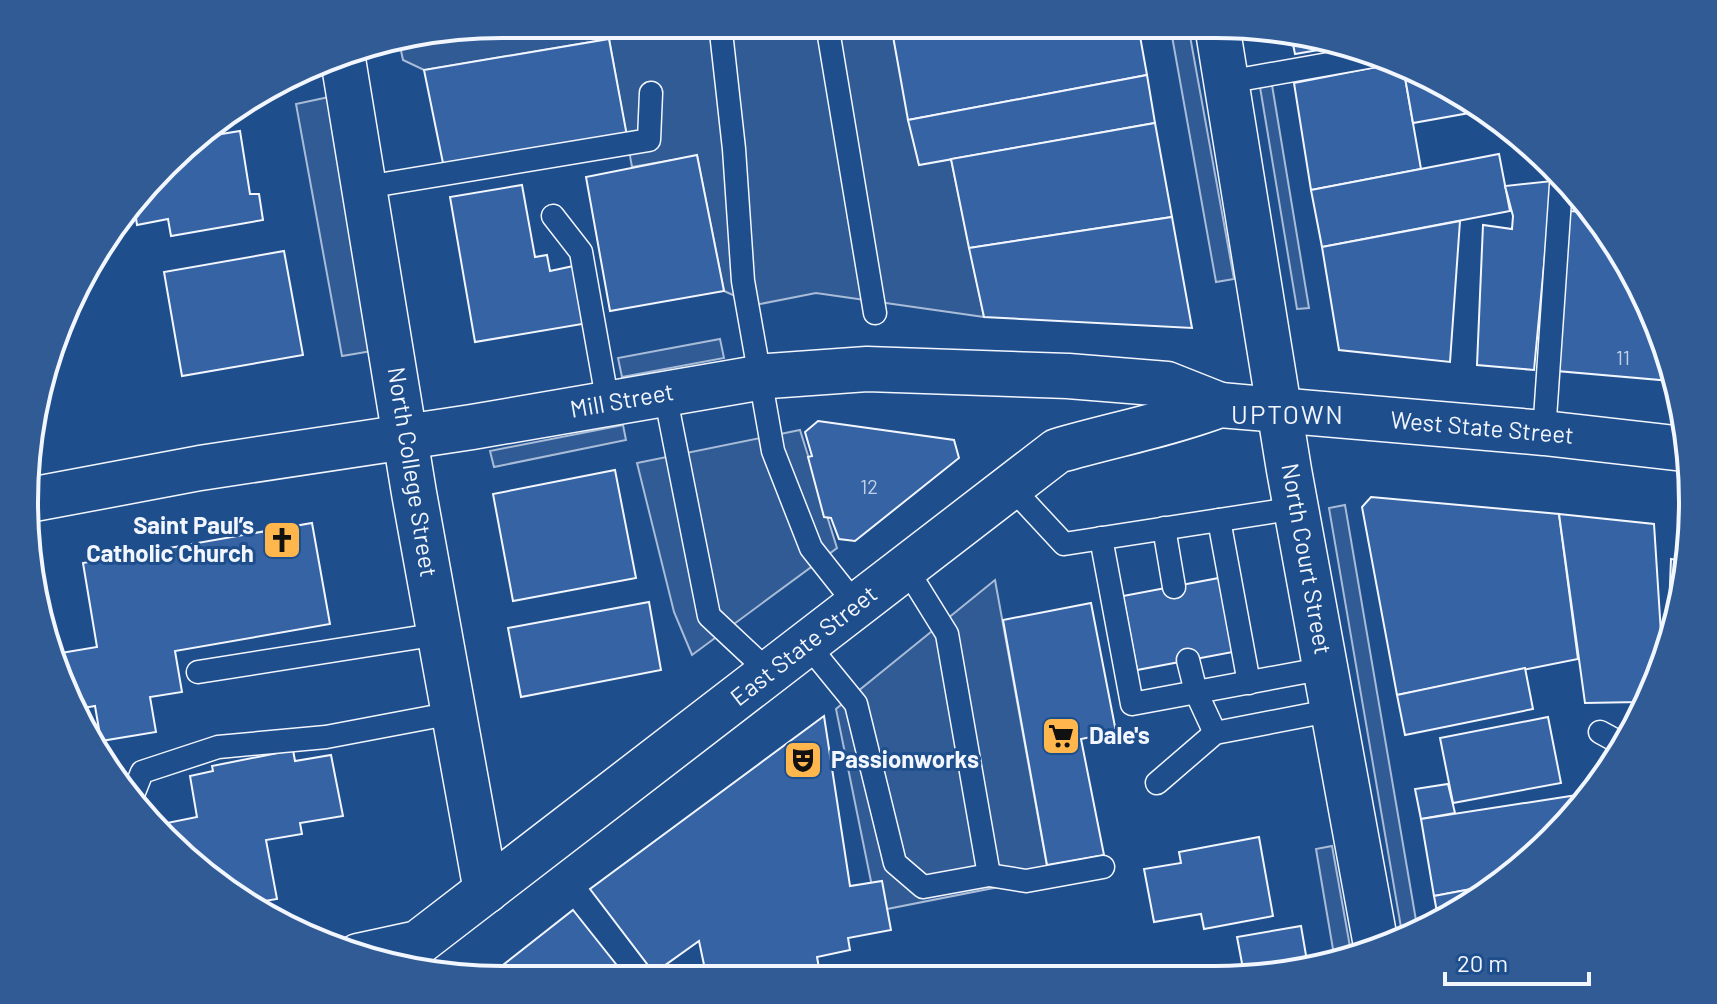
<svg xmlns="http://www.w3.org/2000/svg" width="1717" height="1004" font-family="Barlow,sans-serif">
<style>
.parking{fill:#305b95;stroke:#a8bbd7;stroke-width:2}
.building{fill:#3563a3;stroke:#f2f6ff;stroke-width:2}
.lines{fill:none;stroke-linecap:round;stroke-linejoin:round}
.lane-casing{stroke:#f2f6ff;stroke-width:25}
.secondary-casing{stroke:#f2f6ff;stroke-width:47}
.lane{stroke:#1f4e8c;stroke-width:22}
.secondary{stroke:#1f4e8c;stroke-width:44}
.labels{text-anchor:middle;stroke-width:6;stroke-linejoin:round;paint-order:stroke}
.number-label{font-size:20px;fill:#c3d1e8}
.street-label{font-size:24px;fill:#f2f6ff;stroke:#1f4e8c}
.poi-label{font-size:24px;font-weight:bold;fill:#f2f6ff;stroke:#1f4e8c;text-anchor:start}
.neighbourhood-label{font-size:26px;letter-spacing:2px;fill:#f2f6ff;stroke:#1f4e8c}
.rim{fill:none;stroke:#f2f6ff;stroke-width:4}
</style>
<rect width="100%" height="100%" fill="#1f4e8c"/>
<!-- parking -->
<g class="parking">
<path d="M502 24 891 25 919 164 951 159 984 317 816 293 755 305 724 291 697 156 632 167 609 39 424 70 403 60 399 41Z"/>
<path d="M1170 25H1188L1234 279 1216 282Z"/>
<path d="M1272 85 1309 308 1297 309 1260 87Z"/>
<path d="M329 97 372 351 342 356 296 104Z"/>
<path d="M720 339 724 358 622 377 618 358Z"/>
<path d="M623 425 626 440 494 467 490 451Z"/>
<path d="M800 430 837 548 692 655 674 612 637 463Z"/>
<path d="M1345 505 1418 932 1403 939 1329 508Z"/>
<path d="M995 580 1049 877 877 911 836 709Z"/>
<path d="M1332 846 1352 958 1335 961 1316 849Z"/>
</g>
<!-- building -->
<g class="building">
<path d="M891 25H1138L1147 75 908 120Z"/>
<path d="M1291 34 1347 45 1295 54Z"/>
<path d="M609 39 627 136 444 168 424 70Z"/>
<path d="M1397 63 1403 66 1421 169 1311 190 1294 83Z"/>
<path d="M1403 66 1481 105 1486 110 1413 123Z"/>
<path d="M1147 75 1155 123 919 165 908 120Z"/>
<path d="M1155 123 1172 217 969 248 951 159Z"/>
<path d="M240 131 250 194H259L263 220 171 236 168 219 137 225 134 205 197 138Z"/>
<path d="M1499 154 1510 211 1322 247 1311 190Z"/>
<path d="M697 155 724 291 610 311 586 177Z"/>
<path d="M1552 181 1534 370 1477 365 1483 225 1512 229 1513 216 1505 186Z"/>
<path d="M522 185 535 257 547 255 550 271 578 265 588 323 475 342 450 197Z"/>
<path d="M1567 211 1588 212 1613 237 1672 381 1557 371Z"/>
<path d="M1172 217 1192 328 984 317 969 248Z"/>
<path d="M1460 221 1450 362 1339 350 1322 247Z"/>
<path d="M284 251 303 355 182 376 164 272Z"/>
<path d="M818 421 954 440 959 458 855 541 839 539 831 518 824 517 808 457 812 456 805 432Z"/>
<path d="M615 470 636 578 513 601 493 494Z"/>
<path d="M1371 497 1559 514 1578 659 1397 695 1362 507Z"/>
<path d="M1559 514 1654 524 1662 649 1639 702 1585 703Z"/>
<path d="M312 523 330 624 175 651 182 692 150 697 156 732 101 741 95 706 78 709 49 655 97 647 83 563Z"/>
<path d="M1671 559 1684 561V596L1668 634Z"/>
<path d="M1224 577 1238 651 1137 670 1123 596Z"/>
<path d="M649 602 661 670 521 697 508 628Z"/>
<path d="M1091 603 1116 732 1081 739 1104 855 1047 865 1003 620Z"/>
<path d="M1525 668 1533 709 1405 735 1397 695Z"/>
<path d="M824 716 850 886 882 881 891 930 848 938 850 950 817 957 819 968 752 979H707L699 941 654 973 590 889Z"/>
<path d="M1548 717 1561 783 1453 803 1440 738Z"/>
<path d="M293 750 295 761 331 755 343 816 300 823 302 834 266 840 277 899 246 904 236 899 157 825 197 817 190 776 213 771 212 766Z"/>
<path d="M1448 784 1455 813 1421 819 1415 789Z"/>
<path d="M1590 793 1531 861 1498 884 1434 896 1421 819Z"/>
<path d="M1259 837 1273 916 1204 929 1201 914 1154 922 1144 869 1181 863 1179 852Z"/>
<path d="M1498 884 1454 916 1439 923 1434 896Z"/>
<path d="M573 910 627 978 485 979Z"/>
<path d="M1301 926 1308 967 1245 979 1237 937Z"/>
</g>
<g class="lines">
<defs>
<g id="lane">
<path d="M827 24 875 313"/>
<path d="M721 32 734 149 743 281 773 451 811 548 857 606"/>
<path d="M1227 82 1379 55"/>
<path d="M366 187 649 140 651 93"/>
<path d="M553 216 581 252 608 404"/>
<path d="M665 394 709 616 770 673"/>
<path d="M1544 433 1561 185"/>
<path d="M1011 487 1064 544 1297 508"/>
<path d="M1219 520 1249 683"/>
<path d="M1164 528 1174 587"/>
<path d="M1101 538 1132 704 1326 668"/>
<path d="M807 644 856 704 895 863 923 887 989 875 947 634 906 568"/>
<path d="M1188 660 1196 692 1215 733"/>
<path d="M198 672 439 634"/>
<path d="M1600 732 1622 744"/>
<path d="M1157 783 1215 733 1334 710"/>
<path d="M131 800 142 772 218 747 326 737 453 713"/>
<path d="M989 875 1026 881 1103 867"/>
<path d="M1139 979 1151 977"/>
</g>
<g id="secondary">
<path d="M1217 25 1289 470 1377 951"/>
<path d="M342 53 414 493 486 891"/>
<path d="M24 501 200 468 472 427 769 376 867 369 1068 376 1167 384 1220 405"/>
<path d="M358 956 418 943 1057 451C1111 435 1167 425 1220 405L1544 433 1684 449"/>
</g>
</defs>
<!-- lane casing -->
<use href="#lane" class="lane-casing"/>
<!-- secondary casing -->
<use href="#secondary" class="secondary-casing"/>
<!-- lane -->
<use href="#lane" class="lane"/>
<!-- secondary -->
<use href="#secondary" class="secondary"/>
</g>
<!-- icons -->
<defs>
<symbol id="church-square" viewBox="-11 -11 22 22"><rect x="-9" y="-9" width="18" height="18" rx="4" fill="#ffb74d" stroke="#1f4e8c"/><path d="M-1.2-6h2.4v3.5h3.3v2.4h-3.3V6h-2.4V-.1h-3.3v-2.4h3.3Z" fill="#111"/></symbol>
<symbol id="supermarket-square" viewBox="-11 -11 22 22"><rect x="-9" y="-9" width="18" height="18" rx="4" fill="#ffb74d" stroke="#1f4e8c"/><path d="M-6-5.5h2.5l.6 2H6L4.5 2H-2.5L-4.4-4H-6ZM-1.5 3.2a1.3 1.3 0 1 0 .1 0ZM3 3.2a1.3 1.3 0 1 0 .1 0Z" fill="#111"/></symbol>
<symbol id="theatre-square" viewBox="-11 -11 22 22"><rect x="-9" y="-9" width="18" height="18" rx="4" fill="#ffb74d" stroke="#1f4e8c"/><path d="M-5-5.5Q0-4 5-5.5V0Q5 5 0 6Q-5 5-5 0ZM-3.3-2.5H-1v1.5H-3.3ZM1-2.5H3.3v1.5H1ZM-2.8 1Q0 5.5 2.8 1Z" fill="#111"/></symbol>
</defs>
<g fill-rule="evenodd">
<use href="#church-square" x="260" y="518" width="44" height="44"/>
<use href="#supermarket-square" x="1039" y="714" width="44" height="44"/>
<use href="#theatre-square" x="781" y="738" width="44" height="44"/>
</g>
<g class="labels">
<!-- number labels -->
<g class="number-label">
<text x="1623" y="365">11</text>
<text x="869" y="494">12</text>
</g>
<!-- street labels -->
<g class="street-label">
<text transform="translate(622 401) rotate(-10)" y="8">Mill Street</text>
<text transform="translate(1482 428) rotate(5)" y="8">West State Street</text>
<text transform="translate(412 472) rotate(81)" y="8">North College Street</text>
<text transform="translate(1306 559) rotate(80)" y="8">North Court Street</text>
<text transform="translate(804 646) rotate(-38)" y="8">East State Street</text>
</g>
<!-- poi labels -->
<g class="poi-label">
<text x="254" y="534" text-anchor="end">Saint Paul’s<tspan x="254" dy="28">Catholic Church</tspan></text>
<text x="1089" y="744">Dale's</text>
<text x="831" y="768">Passionworks</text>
</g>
<!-- neighbourhood labels -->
<g class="neighbourhood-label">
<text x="1288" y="424">UPTOWN</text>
</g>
</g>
<!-- crop -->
<path d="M0 0H1717V1004H0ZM502 38H1215A464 464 0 0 1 1679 502V502A464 464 0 0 1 1215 966H502A464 464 0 0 1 38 502V502A464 464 0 0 1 502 38Z" fill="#305b95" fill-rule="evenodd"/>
<path class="rim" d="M502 38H1215A464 464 0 0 1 1679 502V502A464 464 0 0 1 1215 966H502A464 464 0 0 1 38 502V502A464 464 0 0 1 502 38Z"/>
<!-- scale -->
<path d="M1445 972v12h144v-12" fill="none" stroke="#f2f6ff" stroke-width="4"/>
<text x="1457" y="972" font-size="24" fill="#f2f6ff" stroke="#1f4e8c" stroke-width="6" paint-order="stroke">20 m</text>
</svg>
